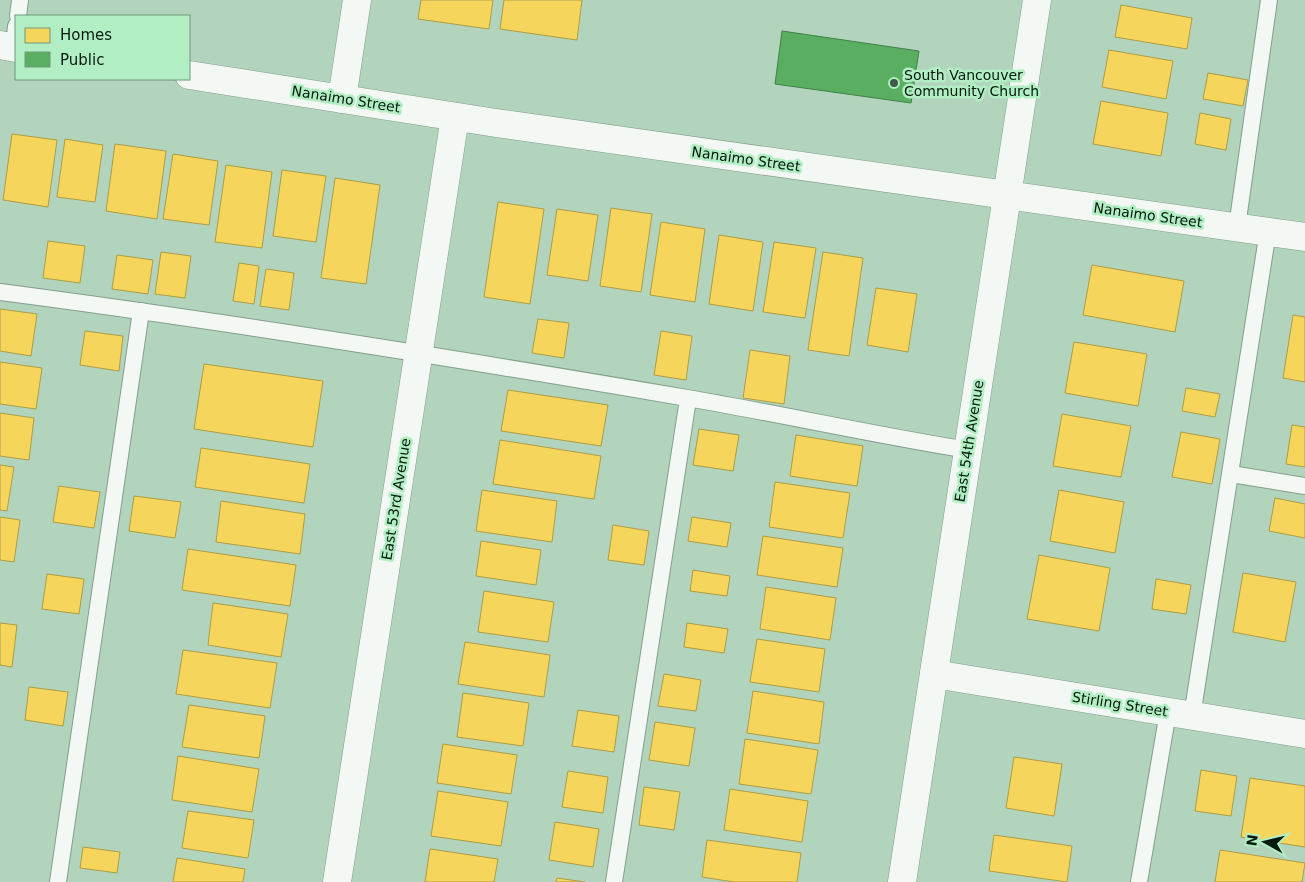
<svg xmlns="http://www.w3.org/2000/svg" width="1305" height="882" font-family="'DejaVu Sans',sans-serif">
<style>
.homes{fill:#f6d55c;stroke:#ad9d44}
.public{fill:#5aae61;stroke:#408248}
.lines{fill:none;stroke-linecap:round;stroke-linejoin:round}
.service-casing{stroke:#849e8c;stroke-width:18}
.minor-casing{stroke:#849e8c;stroke-width:29}
.tertiary-casing{stroke:#849e8c;stroke-width:29}
.service{stroke:#f3f8f5;stroke-width:16}
.minor{stroke:#f3f8f5;stroke-width:28}
.tertiary{stroke:#f3f8f5;stroke-width:28}
.poi-dot{fill:#415b4a;stroke:#b2eec3;stroke-width:2}
.labels{text-anchor:middle;stroke-width:5;stroke-linejoin:round;paint-order:stroke}
.poi-label{font-size:14px;fill:#041a0c;stroke:#b2eec3;text-anchor:start}
.street-label{font-size:14px;fill:#041a0c;stroke:#b2eec3}
</style>
<rect width="100%" height="100%" fill="#b2d3bc"/>
<!-- homes -->
<g class="homes">
<path d="M421 0H493L489 29 418 19Z"/>
<path d="M504 0H582L577 40 500 29Z"/>
<path d="M1121 5 1192 18 1187 49 1115 37Z"/>
<path d="M1109 50 1173 61 1166 99 1102 87Z"/>
<path d="M1208 73 1248 80 1243 106 1203 99Z"/>
<path d="M1101 101 1168 113 1161 156 1093 144Z"/>
<path d="M1200 113 1231 119 1226 150 1195 144Z"/>
<path d="M12 134 57 140 48 207 3 200Z"/>
<path d="M65 139 103 145 95 202 57 197Z"/>
<path d="M115 144 166 151 157 219 106 211Z"/>
<path d="M173 154 218 161 209 225 163 219Z"/>
<path d="M226 165 272 172 262 248 215 242Z"/>
<path d="M282 170 326 176 316 242 273 236Z"/>
<path d="M335 178 380 185 366 284 321 278Z"/>
<path d="M498 202 544 209 530 304 484 297Z"/>
<path d="M611 208 652 214 641 292 600 286Z"/>
<path d="M557 209 598 215 588 281 547 275Z"/>
<path d="M661 222 705 229 695 302 650 295Z"/>
<path d="M719 235 763 242 753 311 709 304Z"/>
<path d="M48 241 85 246 80 283 43 278Z"/>
<path d="M774 242 816 248 805 318 763 312Z"/>
<path d="M161 252 191 256 185 298 155 294Z"/>
<path d="M823 252 863 258 849 356 808 350Z"/>
<path d="M117 255 153 260 148 294 112 289Z"/>
<path d="M239 263 259 266 254 304 233 301Z"/>
<path d="M1092 265 1184 281 1175 332 1083 315Z"/>
<path d="M266 269 294 273 289 310 260 306Z"/>
<path d="M876 288 917 294 908 352 867 345Z"/>
<path d="M0 309 37 314 31 356 0 351Z"/>
<path d="M1293 315 1305 317V382L1283 378Z"/>
<path d="M538 319 569 323 564 358 532 353Z"/>
<path d="M85 331 123 336 119 371 80 365Z"/>
<path d="M661 331 692 336 686 380 654 375Z"/>
<path d="M1074 342 1147 354 1138 406 1065 393Z"/>
<path d="M750 350 790 356 784 404 743 398Z"/>
<path d="M0 362 42 368 36 409 0 404Z"/>
<path d="M204 364 323 381 313 447 194 429Z"/>
<path d="M1186 388 1220 394 1215 417 1182 411Z"/>
<path d="M508 390 608 405 601 446 501 431Z"/>
<path d="M0 413 34 418 29 460 0 456Z"/>
<path d="M1062 414 1131 426 1121 477 1053 466Z"/>
<path d="M1292 425 1305 427V467L1286 464Z"/>
<path d="M699 429 739 435 733 471 693 465Z"/>
<path d="M1181 432 1220 439 1212 484 1172 477Z"/>
<path d="M796 435 863 446 857 486 790 476Z"/>
<path d="M500 440 601 456 594 499 493 484Z"/>
<path d="M201 448 310 464 304 503 195 487Z"/>
<path d="M0 465 14 467 7 511 0 510Z"/>
<path d="M775 482 850 493 843 538 769 527Z"/>
<path d="M59 486 100 492 94 528 53 522Z"/>
<path d="M482 490 557 501 552 542 476 531Z"/>
<path d="M1059 490 1124 502 1115 553 1050 541Z"/>
<path d="M134 496 181 502 175 538 129 531Z"/>
<path d="M1275 498 1305 504V538L1269 531Z"/>
<path d="M221 501 305 514 300 554 216 542Z"/>
<path d="M0 517 20 520 14 562 0 560Z"/>
<path d="M692 517 731 523 727 547 688 541Z"/>
<path d="M613 525 649 531 644 565 608 560Z"/>
<path d="M763 536 843 548 837 587 757 575Z"/>
<path d="M481 541 541 550 536 585 476 576Z"/>
<path d="M188 549 296 565 290 606 182 590Z"/>
<path d="M1039 555 1110 568 1099 631 1027 619Z"/>
<path d="M693 570 730 576 727 596 690 591Z"/>
<path d="M1243 573 1296 582 1285 642 1233 632Z"/>
<path d="M47 574 84 579 79 614 42 609Z"/>
<path d="M1156 579 1191 585 1186 614 1152 609Z"/>
<path d="M766 587 836 598 830 640 760 629Z"/>
<path d="M484 591 554 602 548 642 478 632Z"/>
<path d="M213 603 288 614 281 657 208 645Z"/>
<path d="M0 623 17 625 12 667 0 665Z"/>
<path d="M687 623 728 629 724 653 684 647Z"/>
<path d="M757 639 825 649 819 692 750 682Z"/>
<path d="M465 642 550 655 544 697 458 684Z"/>
<path d="M183 650 277 663 270 708 176 694Z"/>
<path d="M664 674 701 680 696 711 658 706Z"/>
<path d="M29 687 68 692 63 726 25 720Z"/>
<path d="M753 691 824 702 819 744 747 733Z"/>
<path d="M463 693 529 703 523 746 457 737Z"/>
<path d="M189 705 265 716 259 758 182 747Z"/>
<path d="M578 710 619 716 614 752 572 746Z"/>
<path d="M655 722 695 728 689 766 649 760Z"/>
<path d="M745 739 818 750 811 794 739 784Z"/>
<path d="M443 744 517 755 511 794 437 783Z"/>
<path d="M178 756 259 769 252 812 172 800Z"/>
<path d="M1014 757 1062 764 1054 816 1006 808Z"/>
<path d="M1201 770 1237 776 1231 816 1195 811Z"/>
<path d="M568 771 608 777 603 813 562 807Z"/>
<path d="M1250 778 1305 786V847L1241 837Z"/>
<path d="M644 787 680 792 674 830 639 825Z"/>
<path d="M730 789 808 801 802 842 724 830Z"/>
<path d="M438 791 508 802 501 846 431 836Z"/>
<path d="M188 811 254 820 248 858 182 848Z"/>
<path d="M555 822 599 829 593 867 549 860Z"/>
<path d="M994 835 1072 846 1067 882 989 871Z"/>
<path d="M707 840 801 853 797 882H734L702 877Z"/>
<path d="M83 847 120 852 117 873 80 868Z"/>
<path d="M430 849 498 859 494 882H425Z"/>
<path d="M1220 850 1305 863 1302 882H1215Z"/>
<path d="M177 858 245 869 243 882H173Z"/>
<path d="M557 878 585 882H556Z"/>
</g>
<!-- public -->
<path class="public" d="M782 31 919 51 911 103 775 84Z"/>
<g class="lines">
<defs>
<g id="service">
<path d="M18 16 20 0"/>
<path d="M14 48 16 26"/>
<path d="M1237 227 1269 0"/>
<path d="M0 292C230 322 459 359 687 398 781 414 874 435 968 450"/>
<path d="M1231 474 1305 486"/>
<path d="M1192 716 1268 231"/>
<path d="M58 882 141 311"/>
<path d="M614 882 688 399"/>
<path d="M1139 882 1168 712"/>
</g>
<g id="minor">
<path d="M0 45 16 48"/>
<path d="M189 75 496 123 1305 237"/>
<path d="M342 99 357 0"/>
<path d="M934 674 1305 734"/>
<path d="M337 882 455 117"/>
</g>
<path id="tertiary" d="M902 882 1037 0"/>
</defs>
<!-- service casing -->
<use href="#service" class="service-casing"/>
<!-- minor casing -->
<use href="#minor" class="minor-casing"/>
<!-- tertiary casing -->
<use href="#tertiary" class="tertiary-casing"/>
<!-- service -->
<use href="#service" class="service"/>
<!-- minor -->
<use href="#minor" class="minor"/>
<!-- tertiary -->
<use href="#tertiary" class="tertiary"/>
</g>
<!-- markers -->
<circle class="poi-dot" cx="894" cy="83" r="5"/>
<g class="labels">
<!-- poi labels -->
<g class="poi-label">
<text x="904" y="80">South Vancouver<tspan x="904" dy="16">Community Church</tspan></text>
</g>
<!-- street labels -->
<g class="street-label">
<text transform="translate(346 99) rotate(9)" y="5">Nanaimo Street</text>
<text transform="translate(746 159) rotate(8)" y="5">Nanaimo Street</text>
<text transform="translate(1148 215) rotate(8)" y="5">Nanaimo Street</text>
<text transform="translate(969 441) rotate(-81)" y="5">East 54th Avenue</text>
<text transform="translate(396 499) rotate(-81)" y="5">East 53rd Avenue</text>
<text transform="translate(1120 704) rotate(9)" y="5">Stirling Street</text>
</g>
</g>
<!-- legend -->
<rect x="15" y="15" width="175" height="65" fill="#b2eec3" stroke="#6c997a"/>
<rect x="25" y="28" width="25" height="15" fill="#f6d55c" stroke="#6c997a"/>
<text x="60" y="40" font-size="15" fill="#041a0c">Homes</text>
<rect x="25" y="52" width="25" height="15" fill="#5aae61" stroke="#6c997a"/>
<text x="60" y="65" font-size="15" fill="#041a0c">Public</text>
<!-- north arrow -->
<g transform="translate(1265 842) rotate(278)" stroke="#b2eec3" stroke-width="4" paint-order="stroke">
<path d="M0-4L9 19L0 12L-9 19Z" fill="#041a0c"/>
<text y="-8" font-size="14" font-weight="bold" text-anchor="middle" fill="#041a0c">N</text>
</g>
</svg>
